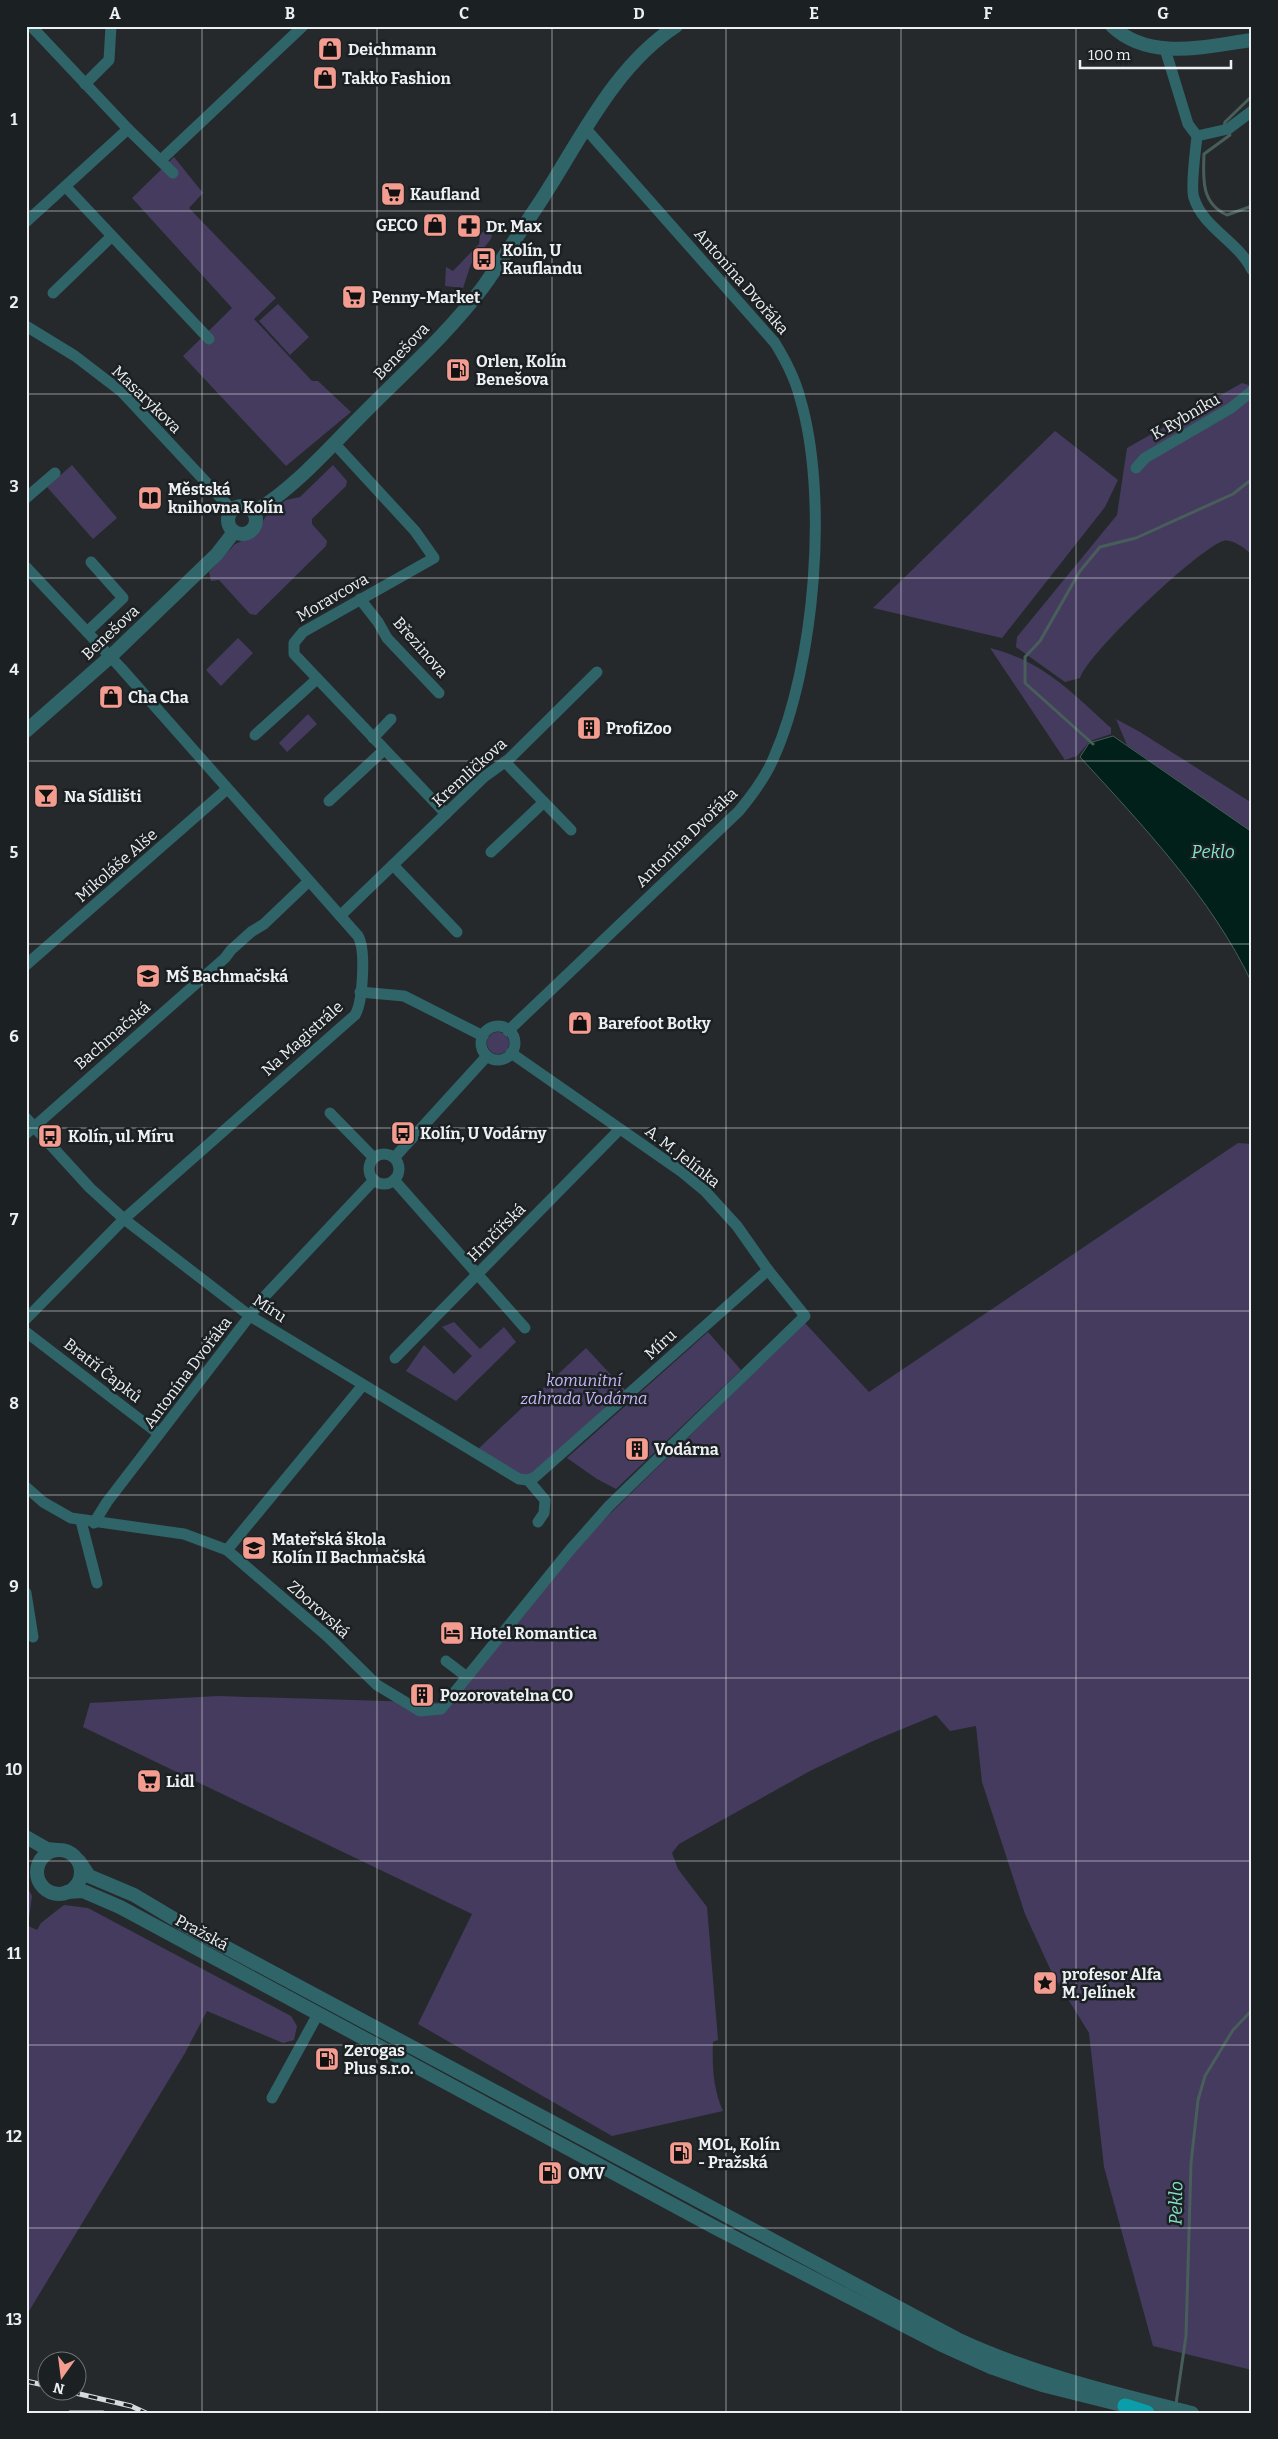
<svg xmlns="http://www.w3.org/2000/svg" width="1278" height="2439" font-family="Bitter,serif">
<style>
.green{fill:#453b5e}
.water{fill:#012019;stroke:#485e5a}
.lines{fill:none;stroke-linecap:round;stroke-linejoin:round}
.stream{stroke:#485e5a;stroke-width:3}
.minor{stroke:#2f6469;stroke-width:11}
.tertiary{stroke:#2f6469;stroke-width:14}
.primary{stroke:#0b9daa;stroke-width:15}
.rail-casing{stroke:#d7dadc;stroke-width:5}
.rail{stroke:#1b2023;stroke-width:3;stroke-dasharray:9;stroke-linecap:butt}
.grid{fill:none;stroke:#edf0f2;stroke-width:1;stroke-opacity:0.55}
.labels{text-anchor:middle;stroke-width:5;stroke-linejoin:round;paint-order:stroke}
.poi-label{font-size:16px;font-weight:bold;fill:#edf0f2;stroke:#1b2023;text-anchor:start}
.street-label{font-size:16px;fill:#edf0f2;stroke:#1b2023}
.park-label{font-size:16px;font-style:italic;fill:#c7b5f8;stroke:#1b2023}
.water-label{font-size:18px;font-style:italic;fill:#84e1c7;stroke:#1b2023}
.neatline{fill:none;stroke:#edf0f2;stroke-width:2}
.grid-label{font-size:16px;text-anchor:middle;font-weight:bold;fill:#edf0f2}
</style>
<rect width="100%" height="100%" fill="#25292c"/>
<!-- green -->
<g class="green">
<path d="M174 157 203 193 189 208 276 298 254 319 312 381H318L351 412 286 466 183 356 232 308 132 198Z"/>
<path d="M485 230 492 235 491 239 471 264 463 288 445 286 446 267 453 271 479 244 480 235Z"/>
<path d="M278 304 309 337 290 355 259 321Z"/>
<path d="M1242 383 1252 386V555C1246 549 1232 538 1223 541 1197 550 1088 653 1080 678L1065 682 1016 647 1017 637 1117 515 1127 448Z"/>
<path d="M1055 431 1118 480 1105 507 1002 638 873 608Z"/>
<path d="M72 465 117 518 93 539 47 487Z"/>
<path d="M333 465 347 481 346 486 312 519V524L327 541 326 546 256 615 250 614 219 580 211 581 209 572 235 544 255 535 266 516 286 500 300 497Z"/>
<path d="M238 638 253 653 221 686 206 670Z"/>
<path d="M990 648C1043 661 1072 693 1111 728V734L1090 741 1077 756 1065 760Z"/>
<path d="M308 714 317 724 287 752 279 743Z"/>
<path d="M1116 719 1140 732 1252 803V832L1127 745Z"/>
<circle cx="498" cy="1043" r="11"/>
<path d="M1238 1143 1252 1144V2370L1153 2346 1104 2167 1089 2033 1052 1973 1025 1914 982 1782 976 1726 950 1731 936 1715 873 1741 810 1771 679 1844 672 1853 678 1869 707 1907 718 2040 713 2042C712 2065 713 2089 723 2111L612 2136 418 2024 472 1914 83 1727 90 1703 218 1696 451 1703 572 1551 805 1323 869 1392Z"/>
<path d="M454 1322 480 1349 504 1327 516 1342 456 1401 406 1371 424 1345 454 1374 472 1356 442 1327Z"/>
<path d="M708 1332 741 1370 616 1489 597 1479 567 1458Z"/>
<path d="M586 1348 626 1391 528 1477 519 1476 477 1450Z"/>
<path d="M26 1884 32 1896 28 1926 37 1930 41 1923 64 1905 88 1908 291 2016 297 2026 294 2040 283 2043 207 2011 185 2053 26 2316Z"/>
</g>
<!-- water -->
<path class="water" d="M1113 736 1252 832V983C1211 897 1143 826 1080 757L1089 743Z"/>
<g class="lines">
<!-- stream -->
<g class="stream">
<path d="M1224 127 1225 122 1252 96"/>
<path d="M1228 132 1230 135 1204 154C1203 179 1201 203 1227 215L1252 206"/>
<path d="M1093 744 1025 683V657L1040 641 1080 571 1100 547 1136 538 1233 494 1252 479"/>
<path d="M1176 2404 1186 2336 1191 2163 1198 2100 1205 2076 1233 2030 1252 2010"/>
</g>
<!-- minor -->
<g class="minor">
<path d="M31 26 128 129 173 173"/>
<path d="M1165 49 1188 124 1197 136C1196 148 1190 188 1194 198 1203 228 1239 242 1252 270"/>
<path d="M85 84 109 60 111 26"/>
<path d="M1197 136 1228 129 1252 111"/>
<path d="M161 160 303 26"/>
<path d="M66 187 209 339"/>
<path d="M26 222 128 129"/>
<path d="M53 293 112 236"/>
<path d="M26 326 75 356 122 392 232 510"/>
<path d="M334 443 415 531 434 558 303 632 294 643V654L446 814"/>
<path d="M1136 468 1145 458 1231 408 1252 391"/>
<path d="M26 498 55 473"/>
<path d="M26 567 121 668 358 936C366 949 363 1002 355 1015L124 1219 26 1319"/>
<path d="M360 599 378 622 387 638 439 693"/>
<path d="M87 632 123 598 91 562"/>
<path d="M255 735 317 679"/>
<path d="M373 738 391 719"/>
<path d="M505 762 571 830"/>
<path d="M329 801 384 750"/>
<path d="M491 852 544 802"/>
<path d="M393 865 457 932"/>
<path d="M340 916 484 777 509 759 597 672"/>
<path d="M26 965 227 789"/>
<path d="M360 992 404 996 483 1036"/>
<circle cx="498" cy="1043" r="17"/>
<path d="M508 1031 739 811C753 794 766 777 774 757 815 665 829 495 800 398 795 378 786 361 775 343L586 129"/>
<path d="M330 1113 374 1158"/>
<path d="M26 1118 90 1188 124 1219 250 1316 519 1479 528 1480 535 1477 768 1270"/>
<path d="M26 1134 225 958 231 950 251 932 264 924 309 881"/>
<circle cx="384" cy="1169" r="15"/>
<path d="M394 1158 487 1056"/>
<path d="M394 1180 525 1328"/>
<path d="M26 1332 159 1434"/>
<path d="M395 1358 620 1129"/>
<path d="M528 1480 545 1500 544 1513 538 1522"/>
<path d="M26 1487 43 1502 71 1518 184 1534 227 1550 327 1636 377 1685 420 1711 441 1709 570 1550 609 1506 805 1316 768 1270 737 1226 705 1191 682 1172 511 1053"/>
<path d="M81 1521 97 1583"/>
<path d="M94 1523 107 1502 265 1296 374 1180"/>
<path d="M227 1550 363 1385"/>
<path d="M26 1593 33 1637"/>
<path d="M446 1661 467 1677"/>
<path d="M272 2098 318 2014"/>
</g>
<!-- tertiary -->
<g class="tertiary">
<path d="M1112 26C1150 62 1206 46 1252 40"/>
<circle cx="242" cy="520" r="14"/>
<path d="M254 512C293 489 326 451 358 419 400 376 447 335 483 287 502 260 520 232 538 205 579 143 612 68 676 26"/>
<path d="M26 731 110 657 217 554 234 532"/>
<path d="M26 1837 47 1849 57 1850"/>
<circle cx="59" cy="1872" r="22"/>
<path d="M79 1861 89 1876 134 1895 186 1926 957 2339C1032 2374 1112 2393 1192 2413"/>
<path d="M67 1892 83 1891 120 1907 714 2227 940 2344 993 2368 1042 2385 1134 2408"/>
</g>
<!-- primary -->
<path class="primary" d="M1125 2406 1147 2413"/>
<defs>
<g id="rail">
<path d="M26 2381 48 2386"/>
<path d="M71 2392 131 2406 146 2413"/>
<path d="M70 2413H103"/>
</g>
</defs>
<!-- rail casing -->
<use href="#rail" class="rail-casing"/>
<!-- rail -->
<use href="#rail" class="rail"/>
</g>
<!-- grid -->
<path class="grid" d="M202 26V2413M377 26V2413M552 26V2413M726 26V2413M901 26V2413M1076 26V2413M26 211H1252M26 394H1252M26 578H1252M26 761H1252M26 944H1252M26 1128H1252M26 1311H1252M26 1495H1252M26 1678H1252M26 1861H1252M26 2045H1252M26 2228H1252"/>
<!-- icons -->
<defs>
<symbol id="shop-square" viewBox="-11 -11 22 22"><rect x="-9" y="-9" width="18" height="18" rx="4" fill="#f59c91" stroke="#1b2023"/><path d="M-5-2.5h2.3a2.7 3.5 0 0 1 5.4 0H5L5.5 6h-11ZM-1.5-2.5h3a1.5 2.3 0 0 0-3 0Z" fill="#111"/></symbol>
<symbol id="supermarket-square" viewBox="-11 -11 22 22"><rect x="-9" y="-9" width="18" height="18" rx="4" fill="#f59c91" stroke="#1b2023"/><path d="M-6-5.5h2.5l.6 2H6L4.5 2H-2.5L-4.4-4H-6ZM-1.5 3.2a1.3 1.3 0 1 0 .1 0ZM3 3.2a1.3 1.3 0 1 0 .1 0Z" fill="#111"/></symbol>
<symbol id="pharmacy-square" viewBox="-11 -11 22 22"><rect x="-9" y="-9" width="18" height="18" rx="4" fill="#f59c91" stroke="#1b2023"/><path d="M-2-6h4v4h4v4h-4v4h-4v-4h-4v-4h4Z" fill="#111"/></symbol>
<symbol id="bus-square" viewBox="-11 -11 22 22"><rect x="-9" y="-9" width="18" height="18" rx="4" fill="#f59c91" stroke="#1b2023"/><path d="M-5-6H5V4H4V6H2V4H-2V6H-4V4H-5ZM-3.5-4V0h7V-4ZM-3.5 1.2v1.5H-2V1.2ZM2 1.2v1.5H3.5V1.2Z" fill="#111"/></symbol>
<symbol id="fuel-square" viewBox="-11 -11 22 22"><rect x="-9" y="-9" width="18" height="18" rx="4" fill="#f59c91" stroke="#1b2023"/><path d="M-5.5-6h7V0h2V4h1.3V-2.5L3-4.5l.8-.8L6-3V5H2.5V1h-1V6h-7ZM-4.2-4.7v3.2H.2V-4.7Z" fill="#111"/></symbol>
<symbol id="library-square" viewBox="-11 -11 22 22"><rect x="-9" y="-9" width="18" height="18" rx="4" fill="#f59c91" stroke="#1b2023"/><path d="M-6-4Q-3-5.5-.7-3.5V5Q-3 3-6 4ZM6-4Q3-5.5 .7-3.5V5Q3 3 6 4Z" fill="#111"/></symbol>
<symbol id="building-square" viewBox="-11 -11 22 22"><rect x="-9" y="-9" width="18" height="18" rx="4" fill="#f59c91" stroke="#1b2023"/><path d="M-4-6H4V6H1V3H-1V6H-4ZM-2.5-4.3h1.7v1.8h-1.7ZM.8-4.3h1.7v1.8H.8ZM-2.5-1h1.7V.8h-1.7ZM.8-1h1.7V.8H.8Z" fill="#111"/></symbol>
<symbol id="bar-square" viewBox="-11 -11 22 22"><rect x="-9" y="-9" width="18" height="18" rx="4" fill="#f59c91" stroke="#1b2023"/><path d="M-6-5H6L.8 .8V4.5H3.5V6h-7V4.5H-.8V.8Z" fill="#111"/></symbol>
<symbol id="school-square" viewBox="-11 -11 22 22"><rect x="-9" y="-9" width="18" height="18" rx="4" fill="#f59c91" stroke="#1b2023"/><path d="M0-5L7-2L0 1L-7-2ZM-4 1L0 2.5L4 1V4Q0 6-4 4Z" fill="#111"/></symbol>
<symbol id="hotel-square" viewBox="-11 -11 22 22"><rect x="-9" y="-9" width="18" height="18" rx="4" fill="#f59c91" stroke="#1b2023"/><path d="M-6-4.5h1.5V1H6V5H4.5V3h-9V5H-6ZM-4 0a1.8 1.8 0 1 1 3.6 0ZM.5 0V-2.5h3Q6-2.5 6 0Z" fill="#111"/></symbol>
<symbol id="sight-square" viewBox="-11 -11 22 22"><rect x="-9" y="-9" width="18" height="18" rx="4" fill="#f59c91" stroke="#1b2023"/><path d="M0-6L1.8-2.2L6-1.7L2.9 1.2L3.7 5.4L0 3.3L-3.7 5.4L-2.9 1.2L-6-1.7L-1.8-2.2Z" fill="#111"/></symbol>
</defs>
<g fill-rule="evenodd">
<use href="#shop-square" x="316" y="35" width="28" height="28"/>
<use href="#shop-square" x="311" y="64" width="28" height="28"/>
<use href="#supermarket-square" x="379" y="180" width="28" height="28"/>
<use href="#shop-square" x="421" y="211" width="28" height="28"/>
<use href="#pharmacy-square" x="455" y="212" width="28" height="28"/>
<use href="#bus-square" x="470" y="245" width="28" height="28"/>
<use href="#supermarket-square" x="340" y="283" width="28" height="28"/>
<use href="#fuel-square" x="444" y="356" width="28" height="28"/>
<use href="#library-square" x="136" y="484" width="28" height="28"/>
<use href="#shop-square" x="97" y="683" width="28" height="28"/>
<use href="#building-square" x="575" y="714" width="28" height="28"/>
<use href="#bar-square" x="32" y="782" width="28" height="28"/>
<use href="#school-square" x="134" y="962" width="28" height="28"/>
<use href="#shop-square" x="566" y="1009" width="28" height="28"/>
<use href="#bus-square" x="389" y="1119" width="28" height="28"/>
<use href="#bus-square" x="36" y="1122" width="28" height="28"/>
<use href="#building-square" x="623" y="1435" width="28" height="28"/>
<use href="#school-square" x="240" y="1534" width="28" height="28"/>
<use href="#hotel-square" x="438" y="1619" width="28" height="28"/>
<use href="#building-square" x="408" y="1681" width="28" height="28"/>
<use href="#supermarket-square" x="135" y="1767" width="28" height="28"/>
<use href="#sight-square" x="1031" y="1969" width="28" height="28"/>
<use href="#fuel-square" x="313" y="2045" width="28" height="28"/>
<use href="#fuel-square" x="667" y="2139" width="28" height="28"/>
<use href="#fuel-square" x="536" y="2159" width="28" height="28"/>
</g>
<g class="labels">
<!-- poi labels -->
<g class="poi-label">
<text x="348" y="55">Deichmann</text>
<text x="342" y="84">Takko Fashion</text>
<text x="410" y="200">Kaufland</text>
<text x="418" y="231" text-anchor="end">GECO</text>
<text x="486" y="232">Dr. Max</text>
<text x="502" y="256">Kolín, U<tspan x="502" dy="18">Kauflandu</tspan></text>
<text x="372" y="303">Penny-Market</text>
<text x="476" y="367">Orlen, Kolín<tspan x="476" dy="18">Benešova</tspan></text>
<text x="168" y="495">Městská<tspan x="168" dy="18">knihovna Kolín</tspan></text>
<text x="128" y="703">Cha Cha</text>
<text x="606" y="734">ProfiZoo</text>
<text x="64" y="802">Na Sídlišti</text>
<text x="166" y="982">MŠ Bachmačská</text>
<text x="598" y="1029">Barefoot Botky</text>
<text x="420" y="1139">Kolín, U Vodárny</text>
<text x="68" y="1142">Kolín, ul. Míru</text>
<text x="654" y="1455">Vodárna</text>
<text x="272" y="1545">Mateřská škola<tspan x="272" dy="18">Kolín II Bachmačská</tspan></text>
<text x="470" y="1639">Hotel Romantica</text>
<text x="440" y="1701">Pozorovatelna CO</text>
<text x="166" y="1787">Lidl</text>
<text x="1062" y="1980">profesor Alfa<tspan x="1062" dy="18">M. Jelínek</tspan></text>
<text x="344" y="2056">Zerogas<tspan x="344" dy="18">Plus s.r.o.</tspan></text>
<text x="698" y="2150">MOL, Kolín<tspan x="698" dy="18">- Pražská</tspan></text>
<text x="568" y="2179">OMV</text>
</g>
<!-- street labels -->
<g class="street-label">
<text transform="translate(742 281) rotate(49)" y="6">Antonína Dvořáka</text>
<text transform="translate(401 351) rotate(-46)" y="6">Benešova</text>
<text transform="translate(147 399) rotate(44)" y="6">Masarykova</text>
<text transform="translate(1185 416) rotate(-30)" y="6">K Rybníku</text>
<text transform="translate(332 597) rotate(-30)" y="6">Moravcova</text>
<text transform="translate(110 632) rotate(-43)" y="6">Benešova</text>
<text transform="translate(421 647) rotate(49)" y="6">Březinova</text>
<text transform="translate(469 772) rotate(-42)" y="6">Kremličkova</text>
<text transform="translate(686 837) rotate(-44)" y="6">Antonína Dvořáka</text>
<text transform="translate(116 865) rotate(-41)" y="6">Mikoláše Alše</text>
<text transform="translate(112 1035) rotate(-41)" y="6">Bachmačská</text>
<text transform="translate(302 1038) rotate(-42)" y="6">Na Magistrále</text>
<text transform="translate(683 1156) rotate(38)" y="6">A. M. Jelínka</text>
<text transform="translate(496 1232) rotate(-45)" y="6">Hrnčířská</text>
<text transform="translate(270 1308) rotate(33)" y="6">Míru</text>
<text transform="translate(660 1344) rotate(-42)" y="6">Míru</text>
<text transform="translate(103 1370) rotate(38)" y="6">Bratří Čapků</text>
<text transform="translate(187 1372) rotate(-53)" y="6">Antonína Dvořáka</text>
<text transform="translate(319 1609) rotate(42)" y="6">Zborovská</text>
<text transform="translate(202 1932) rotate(28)" y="6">Pražská</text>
</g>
<!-- park labels -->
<g class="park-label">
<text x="584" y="1386">komunitní<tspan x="584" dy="18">zahrada Vodárna</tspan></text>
</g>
<!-- water labels -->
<g class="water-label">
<text x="1213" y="858">Peklo</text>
<text transform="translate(1176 2203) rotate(-89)" y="6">Peklo</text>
</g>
</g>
<!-- border -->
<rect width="1278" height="2439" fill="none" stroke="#1b2023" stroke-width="55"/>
<!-- north arrow -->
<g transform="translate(62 2376) rotate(194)"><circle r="24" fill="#1b2023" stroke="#6f7376"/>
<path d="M0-4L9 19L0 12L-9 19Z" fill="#f59c91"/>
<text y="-8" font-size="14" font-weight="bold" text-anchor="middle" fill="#edf0f2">N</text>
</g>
<!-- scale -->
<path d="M1080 60v8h151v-8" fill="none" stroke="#edf0f2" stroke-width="2.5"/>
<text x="1088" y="60" font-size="15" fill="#edf0f2" stroke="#1b2023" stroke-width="4" paint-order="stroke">100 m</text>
<rect x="28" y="28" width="1222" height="2384" class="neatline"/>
<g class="grid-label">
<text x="115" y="19">A</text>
<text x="290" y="19">B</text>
<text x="464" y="19">C</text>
<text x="639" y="19">D</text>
<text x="814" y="19">E</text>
<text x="988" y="19">F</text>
<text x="1163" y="19">G</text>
<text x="14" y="125">1</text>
<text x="14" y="308">2</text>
<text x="14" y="492">3</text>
<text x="14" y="675">4</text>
<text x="14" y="858">5</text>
<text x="14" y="1042">6</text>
<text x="14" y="1225">7</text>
<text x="14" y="1409">8</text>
<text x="14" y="1592">9</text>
<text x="14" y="1775">10</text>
<text x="14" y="1959">11</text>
<text x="14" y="2142">12</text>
<text x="14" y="2325">13</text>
</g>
</svg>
